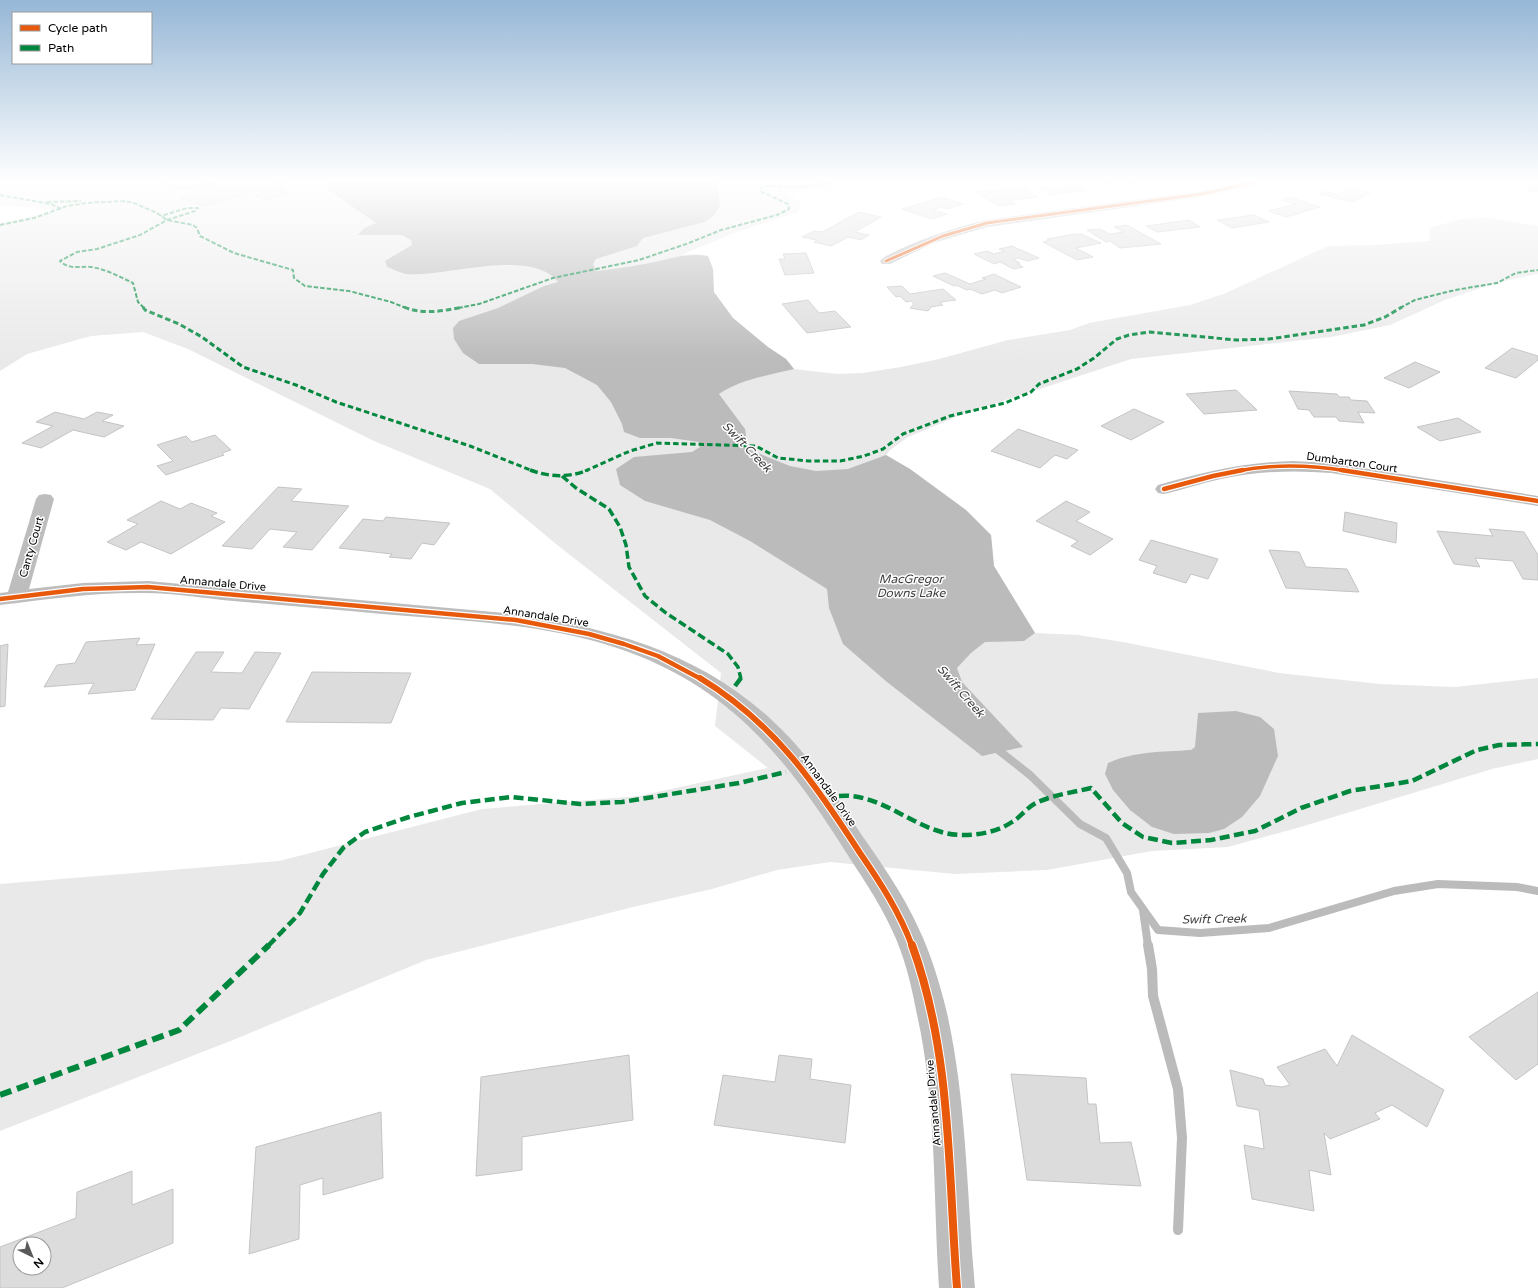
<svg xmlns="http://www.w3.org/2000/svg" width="1538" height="1288" font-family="'Varela Round',sans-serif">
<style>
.green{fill:#e9e9e9}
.water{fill:#bbb}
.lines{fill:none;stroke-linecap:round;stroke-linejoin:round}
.stream-far1{stroke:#bbb;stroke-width:8}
.stream{stroke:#bbb;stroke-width:10}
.building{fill:#dcdcdc;stroke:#c4c4c4;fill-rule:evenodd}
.street{fill:#bdbdbd;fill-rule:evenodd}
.quiet-far4{stroke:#00873e;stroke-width:2;stroke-dasharray:4.5 2;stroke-linecap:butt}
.quiet-far3{stroke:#00873e;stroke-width:3;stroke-dasharray:5.5 3;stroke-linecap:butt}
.quiet-far2{stroke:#00873e;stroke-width:3.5;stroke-dasharray:8 3.5;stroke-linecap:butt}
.quiet-far1{stroke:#00873e;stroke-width:4.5;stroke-dasharray:10 4.5;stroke-linecap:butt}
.quiet{stroke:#00873e;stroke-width:6;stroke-dasharray:12 6;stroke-linecap:butt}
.cycleway-far4-casing{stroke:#fff;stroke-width:4.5}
.cycleway-far3-casing{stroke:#fff;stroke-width:5.5}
.cycleway-far2-casing{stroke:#fff;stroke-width:7}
.cycleway-far1-casing{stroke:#fff;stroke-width:8}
.cycleway-casing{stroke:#fff;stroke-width:10}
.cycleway-far4{stroke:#e8590c;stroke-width:3}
.cycleway-far3{stroke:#e8590c;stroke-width:3.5}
.cycleway-far2{stroke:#e8590c;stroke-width:4.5}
.cycleway-far1{stroke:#e8590c;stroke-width:6}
.cycleway{stroke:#e8590c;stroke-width:8}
.labels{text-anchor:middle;stroke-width:3;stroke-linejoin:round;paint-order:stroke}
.street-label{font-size:11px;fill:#000;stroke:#fff}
.water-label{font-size:12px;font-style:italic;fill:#3f3f3f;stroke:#fff}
</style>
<rect width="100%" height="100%" fill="#fff"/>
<!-- green -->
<path class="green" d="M0 182H885L846 188 786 192 801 203 798 212 734 233 681 255 696 254 708 256 713 269 714 292 733 318 768 347 786 359 794 369 837 374 863 373 901 367 939 359 1008 340 1070 330 1089 323 1190 305 1226 293 1328 246 1374 245 1430 241 1429 228 1461 219 1491 218 1538 226V274L1499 282 1445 300 1390 325 1331 337 1131 359 963 414 908 437 890 450 886 455 910 469 966 510 991 535 994 566 1035 633 1078 635 1123 642 1279 673 1380 684 1455 687 1538 678V759L1492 769 1304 826 1228 847 1152 851 1047 870 955 874 830 862 777 870 712 889 633 907 426 960 233 1040 0 1131V884L279 861 482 809 639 796 768 768 715 726 721 673 556 544 490 489 374 441 188 349 143 332 91 336 27 354 0 371V223L58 211 35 207 0 206Z"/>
<!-- water -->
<g class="water">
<path d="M318 182H717L720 206 714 215 705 222 643 238 637 246 596 259 593 264 596 271C615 269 636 266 655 262 674 258 688 253 708 256L713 269 714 292 733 318 768 347 786 359 794 369C770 375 740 379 719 394L745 429 748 449 790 466 816 471 848 469 886 455 910 469 966 510 991 535 994 566 1035 633 1024 641 985 642 971 653 957 668 962 682 1023 747 982 756 887 682 843 644 829 608 827 589 750 541 710 520 645 501 620 485 616 469 634 457 692 452 700 447 699 442 671 438H640L624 432 622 424 611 402 597 385 565 368 532 364H479L463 353 454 339 453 328 459 321 498 308 544 286 558 282C532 247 445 277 407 274 400 273 393 269 387 267L385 261 412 245 411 240 402 235H358L364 228 376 223 323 186 328 183Z"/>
<path d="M1236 711 1260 717 1274 729 1278 756 1260 796 1242 817 1224 829 1209 833 1174 834 1152 827 1130 810 1113 790 1105 774 1108 763C1135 751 1162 752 1191 750L1195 747 1198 713Z"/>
</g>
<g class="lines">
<!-- stream-far1 -->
<g class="stream-far1">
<path d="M992 745 1030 775 1080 824 1106 838 1127 873 1131 892 1158 930 1200 933 1269 928 1394 891 1438 884 1517 887 1538 891"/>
<path d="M1143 910 1148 946"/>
</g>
<!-- stream -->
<path class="stream" d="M1148 945 1152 969 1153 996 1178 1089 1182 1138 1178 1230"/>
</g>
<!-- building -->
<g class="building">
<path d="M236 182H288L287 183 268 184 286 188 280 191 288 193 267 200 255 196 266 193 258 191 204 206 181 198 202 192 192 189 202 187 210 189Z"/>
<path d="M1103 182H1141L1125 185 1119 182 1107 184Z"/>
<path d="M1529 182 1538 184V192L1529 191Z"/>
<path d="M1075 184 1086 190 1051 195 1040 188Z"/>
<path d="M1023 187 1038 197 1010 200 1015 204 998 206 976 192Z"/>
<path d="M1349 188 1370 193 1352 202 1319 194 1325 191 1336 194Z"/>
<path d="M942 197 963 204 947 209 941 207 933 210 947 214 931 219 902 209Z"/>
<path d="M1290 197 1320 207 1286 217 1269 211 1295 204 1282 200Z"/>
<path d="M859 212 881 217 855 232 869 235 861 240 848 237 831 246 814 242 817 240 802 237 814 231 822 232Z"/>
<path d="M1254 215 1269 222 1232 228 1217 220Z"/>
<path d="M1189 220 1200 227 1157 232 1146 226Z"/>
<path d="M1127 225 1161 244 1120 248 1110 241 1106 242 1087 230 1100 229 1110 234 1124 232 1114 227Z"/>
<path d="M1075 234H1081L1101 243 1076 248 1093 257 1077 260 1043 242 1050 240 1047 239Z"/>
<path d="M1012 246 1039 258 1027 261 1019 258 1013 259 1020 263H1017L1023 267 1014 269 1000 262 994 264 974 254 987 251 994 254 1005 251 999 249Z"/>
<path d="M806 253 814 273 785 275 779 259H785L783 254Z"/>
<path d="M945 273 970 284 986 279 982 278 994 274 1021 287 1002 293 995 290 982 294 970 289 967 290 956 285 954 286 933 276Z"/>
<path d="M902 286 910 294 943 289 956 300 940 302 943 305 931 307 928 311 910 308 914 304 911 301 906 302 900 296 896 297 887 287Z"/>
<path d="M808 300 819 313 835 311 851 327 807 333 782 304Z"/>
<path d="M1512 348 1538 356V360L1516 378 1485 368Z"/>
<path d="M1415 362 1440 372 1409 388 1384 378Z"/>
<path d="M1236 390 1257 410 1204 414 1186 394Z"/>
<path d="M1289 391 1337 394 1339 397H1349L1351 400 1367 401 1375 413 1358 412 1364 423 1339 421 1336 417H1314L1309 410 1298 409Z"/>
<path d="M1134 409 1164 422 1131 440 1101 426Z"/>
<path d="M55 412 84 419 97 412 113 415 102 421 124 426 104 437 73 430 41 448 22 443 53 426 36 422Z"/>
<path d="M1458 418 1481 432 1440 441 1417 427Z"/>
<path d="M1018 429 1078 450 1067 459 1055 455 1040 468 991 451Z"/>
<path d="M215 435 231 450 222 453 224 455 166 475 157 466 173 461 157 445 186 436 192 442Z"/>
<path d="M278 487 302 489 291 501 349 506 312 550 283 547 297 532 270 529 252 549 222 546Z"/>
<path d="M161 501 180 509 191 503 217 513 211 516 225 522 171 554 141 542 126 550 107 542 138 524 127 520Z"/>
<path d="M1066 501 1090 512 1076 521 1113 539 1090 555 1071 546 1078 541 1036 521Z"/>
<path d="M1345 512 1397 523 1396 543 1343 531Z"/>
<path d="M386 517 450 523 434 545 422 543 411 559 389 557 392 554 339 548 363 519 383 521Z"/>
<path d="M1489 529 1524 532 1538 555V580L1523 579 1513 561 1475 558 1480 567 1454 564 1437 531 1493 536Z"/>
<path d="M1151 540 1218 559 1208 579 1191 574 1186 583 1153 573 1157 566 1139 560Z"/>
<path d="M1269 550 1299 552 1306 567 1347 569 1359 592 1286 588Z"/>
<path d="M140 638 136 645 155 644 135 690 88 694 94 683 44 687 57 665 75 663 86 642Z"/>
<path d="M8 644 5 706 0 707V646Z"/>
<path d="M196 652H224L211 672 242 673 255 652 281 653 249 709 221 708 213 720 151 719Z"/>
<path d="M312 672 411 673 391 723 286 722Z"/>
<path d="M1538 992V1064L1516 1080 1469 1037Z"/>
<path d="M1352 1035 1444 1090 1427 1127 1392 1105 1375 1113 1380 1119 1330 1139 1324 1133 1331 1175 1309 1170 1314 1211 1252 1199 1244 1145 1264 1149 1259 1110 1237 1106 1230 1070 1263 1079 1265 1085 1282 1087 1290 1085 1277 1067 1325 1049 1337 1066Z"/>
<path d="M629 1055 633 1120 522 1137V1170L476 1176 481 1077Z"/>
<path d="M779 1055 812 1059 810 1079 851 1085 845 1143 714 1125 723 1075 775 1082Z"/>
<path d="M1011 1074 1086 1078 1088 1104H1096L1100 1143 1131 1142 1141 1186 1027 1180Z"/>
<path d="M381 1112 383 1178 323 1195V1178L300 1185 299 1239 249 1254 256 1147Z"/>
<path d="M132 1171V1205L173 1189V1243L62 1288H0V1247L76 1218 77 1192ZM20 1244H44V1268H20Z"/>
</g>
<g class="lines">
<!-- street -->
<g class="street">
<path d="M156 182C166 181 174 185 184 185 196 185 208 180 221 182L220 184 186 191H178L157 184Z"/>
<path d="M1244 182H1261L1260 184 1201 197 987 227 933 243 890 264H882L880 261C884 256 893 253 898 250 927 237 956 227 987 220L1201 191Z"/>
<path d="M1293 461 1331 463 1538 496V506L1331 473C1294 470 1257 471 1221 479 1201 483 1183 490 1164 494L1158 493 1155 489 1158 485C1203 472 1246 462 1293 461Z"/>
<path d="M45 494 51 495 54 499 29 589 83 583 148 581 516 614C620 630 713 657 788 736 816 766 839 800 861 834 882 864 903 894 918 927 931 954 940 984 947 1013 967 1103 967 1197 975 1288H939C933 1196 937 1101 916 1010 911 983 904 955 892 930 879 901 859 873 842 846 783 753 725 684 617 648 542 623 461 621 382 614 329 609 276 605 222 600 197 597 171 593 146 593 97 592 49 599 0 605V593L8 592 36 499 39 495Z"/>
</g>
<!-- quiet-far4 -->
<g class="quiet-far4">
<path d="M0 195 51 204 61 209"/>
<path d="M47 202 81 201"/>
<path d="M0 225 34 218 67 206 87 203 124 201 134 203 157 213 167 220 193 225 197 228 200 236 234 253 293 270 294 278 305 286 349 291 391 302 406 308"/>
<path d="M144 308 138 302 133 283C120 277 106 269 91 267 80 266 69 270 60 261L77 252 97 249 140 235 167 220 195 211 198 208H187L161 216"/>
<path d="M458 308 479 304 553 278 639 260 689 243 721 230 777 215 789 209 788 204 760 191 761 188 766 186 804 187 832 182H842"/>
<path d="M1400 308 1415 300 1455 290 1497 283 1516 273 1538 270"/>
</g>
<!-- quiet-far3 -->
<g class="quiet-far3">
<path d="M143 307 145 310 179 324 202 337 243 367 296 385 336 402 470 446 533 471"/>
<path d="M404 307C422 315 443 311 463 307"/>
<path d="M585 471 630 451 657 443 756 446 778 458 809 461H840L864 456 883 449 903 434 950 416 1005 403 1031 392 1039 384 1077 369 1094 358 1117 339 1129 335 1150 332 1237 340 1269 339 1364 325 1385 317 1402 307"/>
</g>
<!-- quiet-far2 -->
<g class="quiet-far2">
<path d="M530 470C549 477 568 478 588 470"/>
<path d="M562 476 576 488 609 509 620 527 626 545 629 567 645 596 666 613 728 654 738 667 741 679"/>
</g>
<!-- quiet-far1 -->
<g class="quiet-far1">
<path d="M735 686 741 678"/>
<path d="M839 796C884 792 918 835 962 835 979 835 997 832 1012 822 1021 817 1028 806 1038 802 1054 795 1074 792 1091 788L1122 823 1143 837 1172 843 1211 840 1255 831 1301 808 1350 791 1412 781 1477 750 1499 745 1538 744"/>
<path d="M268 946 300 913 323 874 344 847 365 832 409 817 462 803 512 797 580 804 622 802 739 783 786 772"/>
</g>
<!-- quiet -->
<path class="quiet" d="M0 1095 179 1030 269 945"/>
<defs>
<path id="cycleway-far4" d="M886 261 943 236 987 223 1201 194 1256 182"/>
<path id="cycleway-far3" d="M1237 471C1273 464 1311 465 1347 471"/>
<g id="cycleway-far2">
<path d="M1341 470 1538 501"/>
<path d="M1164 489 1213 476 1243 470"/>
<path d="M0 599 83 589 148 587 516 620 589 634 624 644 658 656 701 679"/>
</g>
<path id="cycleway-far1" d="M700 678C774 723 814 782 860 853 880 882 900 913 912 946"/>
<path id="cycleway" d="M912 945C952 1054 948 1173 957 1288"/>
</defs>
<!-- cycleway-far4 casing -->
<use href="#cycleway-far4" class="cycleway-far4-casing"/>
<!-- cycleway-far3 casing -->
<use href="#cycleway-far3" class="cycleway-far3-casing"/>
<!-- cycleway-far2 casing -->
<use href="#cycleway-far2" class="cycleway-far2-casing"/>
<!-- cycleway-far1 casing -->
<use href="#cycleway-far1" class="cycleway-far1-casing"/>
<!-- cycleway casing -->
<use href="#cycleway" class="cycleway-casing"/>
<!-- cycleway-far4 -->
<use href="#cycleway-far4" class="cycleway-far4"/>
<!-- cycleway-far3 -->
<use href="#cycleway-far3" class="cycleway-far3"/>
<!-- cycleway-far2 -->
<use href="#cycleway-far2" class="cycleway-far2"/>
<!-- cycleway-far1 -->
<use href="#cycleway-far1" class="cycleway-far1"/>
<!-- cycleway -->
<use href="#cycleway" class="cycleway"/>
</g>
<!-- sky -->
<linearGradient id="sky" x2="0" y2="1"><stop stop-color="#96b7d6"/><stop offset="0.5" stop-color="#fff"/><stop offset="1" stop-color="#fff" stop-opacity="0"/></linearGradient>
<rect width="1538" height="362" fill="url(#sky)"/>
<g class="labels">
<!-- street labels -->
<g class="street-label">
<text transform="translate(1352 462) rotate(8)" y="4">Dumbarton Court</text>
<text transform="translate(31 547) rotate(-74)" y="4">Canty Court</text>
<text transform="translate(223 583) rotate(5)" y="4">Annandale Drive</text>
<text transform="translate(546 616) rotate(9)" y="4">Annandale Drive</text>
<text transform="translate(829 790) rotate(54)" y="4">Annandale Drive</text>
<text transform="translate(933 1103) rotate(-95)" y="4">Annandale Drive</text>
</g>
<!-- water labels -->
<g class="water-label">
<text transform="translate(747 447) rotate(46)" y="4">Swift Creek</text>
<text x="911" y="583">MacGregor<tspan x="911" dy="14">Downs Lake</tspan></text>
<text transform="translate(961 691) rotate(49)" y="4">Swift Creek</text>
<text transform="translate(1214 919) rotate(-1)" y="4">Swift Creek</text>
</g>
</g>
<!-- legend -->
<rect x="12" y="12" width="140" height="52" fill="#ffffff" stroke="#999999"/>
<rect x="20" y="25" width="20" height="6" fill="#e8590c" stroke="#999999"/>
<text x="48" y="32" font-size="12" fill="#000000">Cycle path</text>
<rect x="20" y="45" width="20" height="6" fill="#00873e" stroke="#999999"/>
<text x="48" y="52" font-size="12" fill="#000000">Path</text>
<!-- north arrow -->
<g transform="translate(32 1256) rotate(137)"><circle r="19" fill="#ffffff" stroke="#999999"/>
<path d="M0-3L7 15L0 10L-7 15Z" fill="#595959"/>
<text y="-6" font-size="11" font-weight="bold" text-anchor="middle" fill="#000000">N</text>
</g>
</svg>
